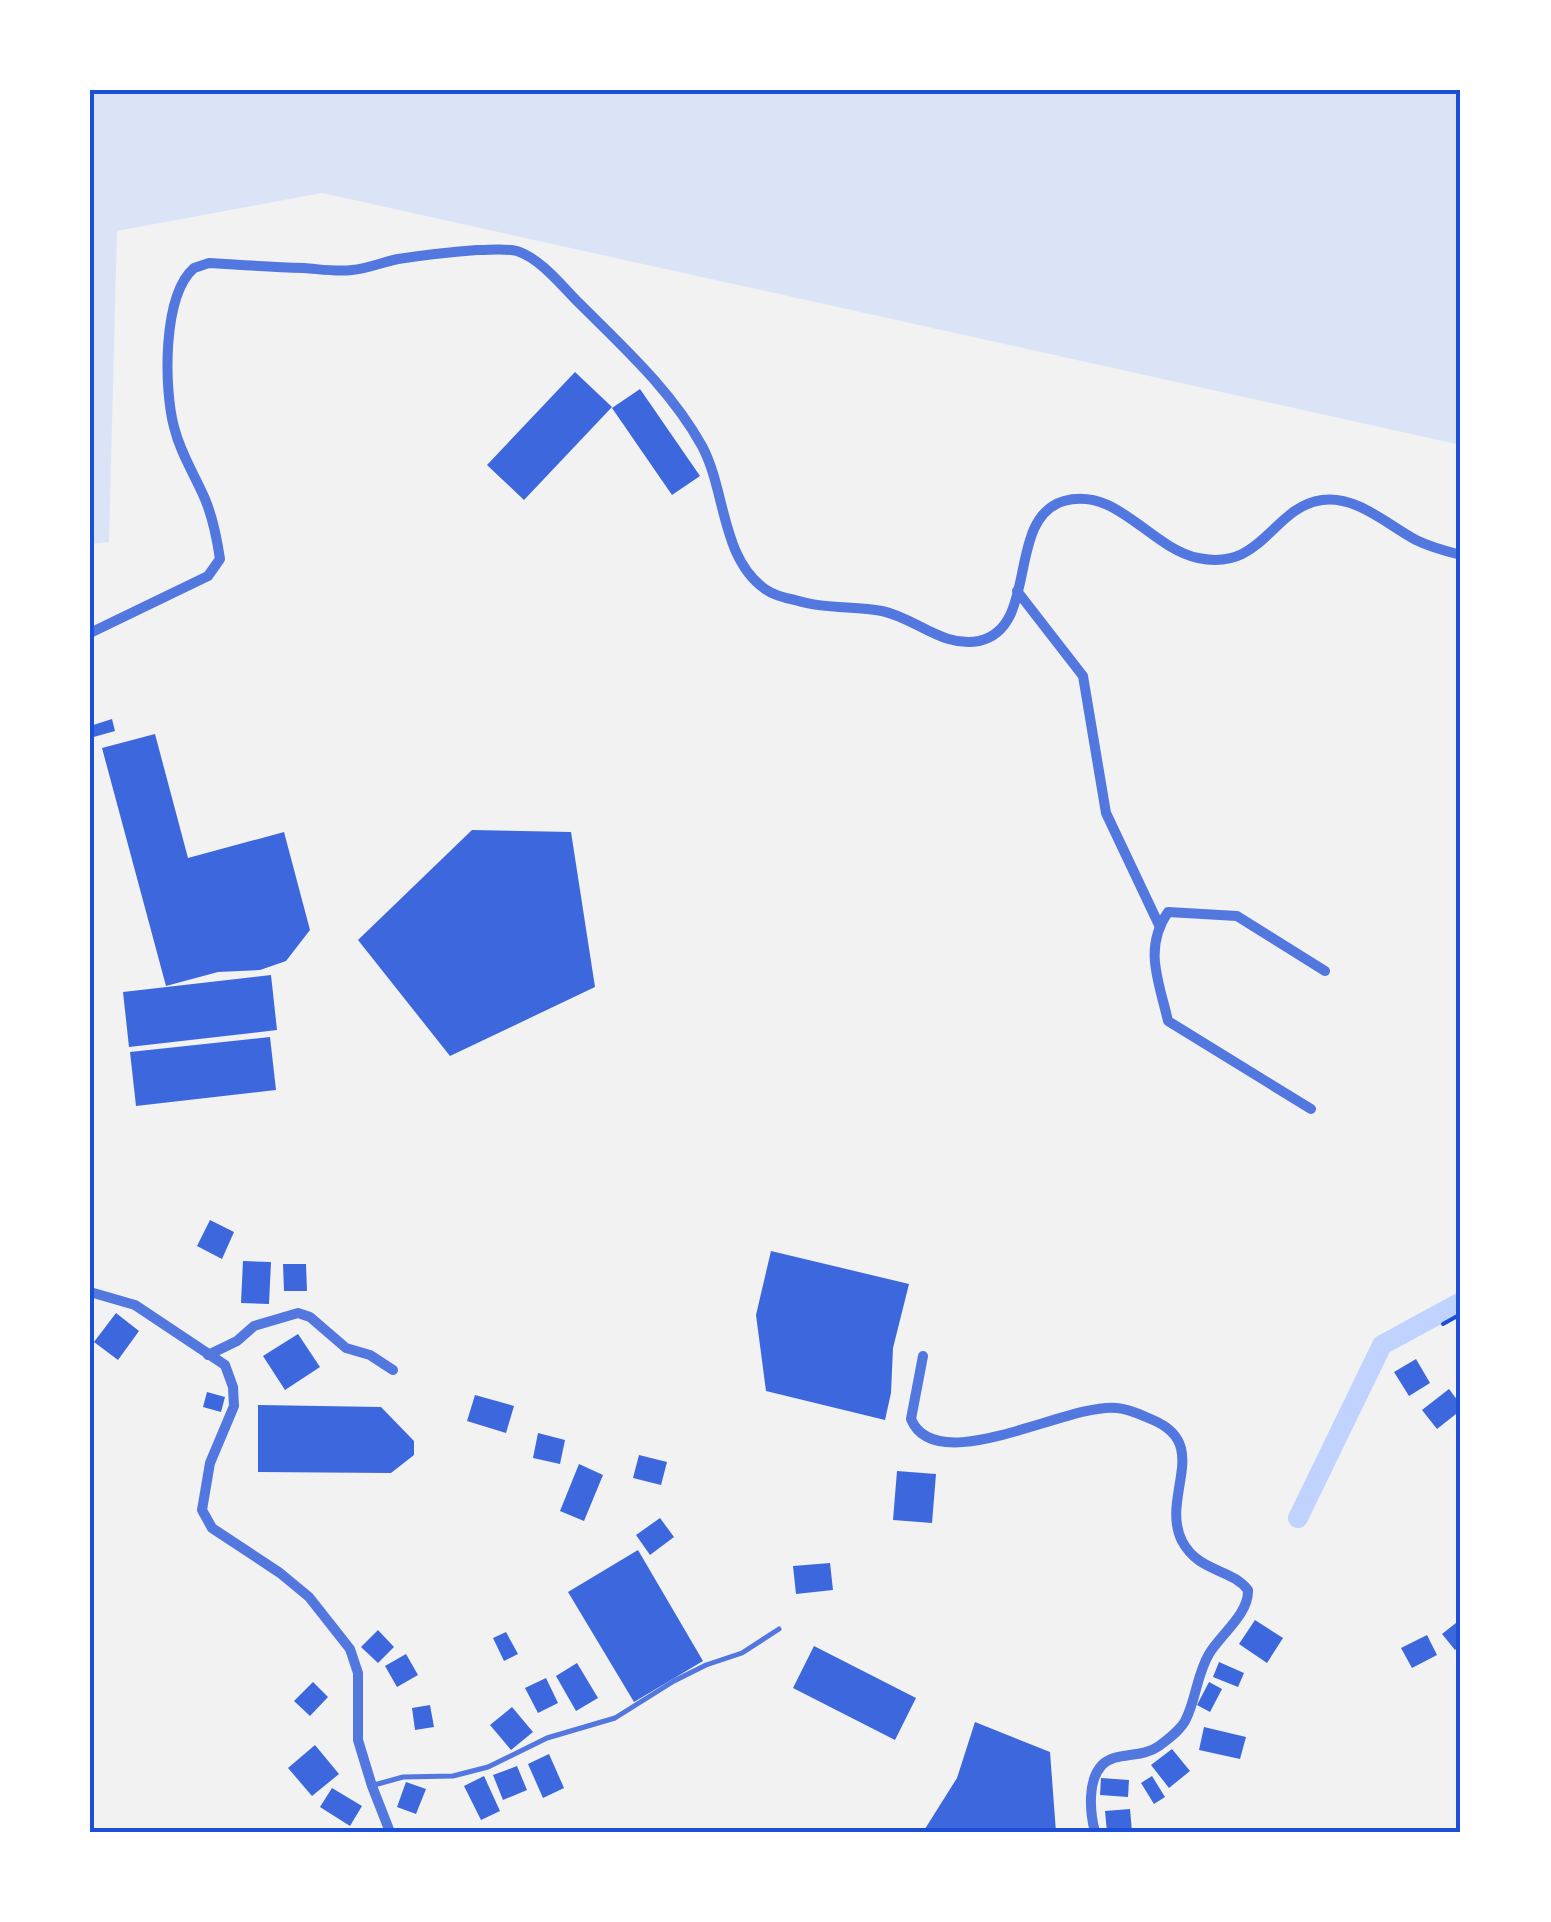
<svg xmlns="http://www.w3.org/2000/svg" width="1551" height="1922" font-family="Lora,serif">
<style>
.green{fill:#dbe4f7}
.lines{fill:none;stroke-linecap:round;stroke-linejoin:round}
.canal{stroke:#bfd3fe;stroke-width:20}
.building{fill:#3d67dc}
.path{stroke:#1d4ed8;stroke-width:4}
.service{stroke:#5277de;stroke-width:5}
.minor{stroke:#5277de;stroke-width:10}
.neatline{fill:none;stroke:#1d4ed8;stroke-width:4}
</style>
<rect width="100%" height="100%" fill="#f2f2f2"/>
<!-- green -->
<path class="green" d="M90 90H1461V445L322 193 117 231 109 542 90 544Z"/>
<g class="lines">
<!-- canal -->
<path class="canal" d="M1298 1518 1382 1345 1461 1302"/>
</g>
<!-- building -->
<g class="building">
<path d="M575 372 612 407 524 500 487 465Z"/>
<path d="M640 389 700 476 672 495 612 408Z"/>
<path d="M112 719 115 731 90 738V726Z"/>
<path d="M155 734 188 858 284 832 310 930 286 961 260 970 218 972 166 986 102 748Z"/>
<path d="M472 830 571 832 595 987 450 1056 358 940Z"/>
<path d="M271 975 277 1030 129 1047 123 992Z"/>
<path d="M270 1037 276 1090 136 1106 130 1052Z"/>
<path d="M210 1220 234 1232 222 1259 197 1246Z"/>
<path d="M771 1251 909 1284 893 1348 891 1393 885 1420 766 1391 756 1315Z"/>
<path d="M243 1261 271 1262 269 1304 241 1303Z"/>
<path d="M283 1264H306L307 1291H284Z"/>
<path d="M116 1313 139 1331 118 1360 94 1342Z"/>
<path d="M298 1334 320 1367 285 1390 263 1356Z"/>
<path d="M1416 1359 1430 1383 1409 1396 1394 1372Z"/>
<path d="M1449 1389 1461 1405V1410L1437 1429 1422 1410Z"/>
<path d="M207 1392 225 1397 221 1412 203 1407Z"/>
<path d="M475 1395 514 1406 506 1433 467 1421Z"/>
<path d="M258 1405 381 1407 414 1441V1455L391 1473 258 1472Z"/>
<path d="M538 1433 565 1440 560 1464 533 1458Z"/>
<path d="M639 1455 667 1462 661 1485 633 1478Z"/>
<path d="M579 1464 603 1475 584 1521 560 1511Z"/>
<path d="M897 1471 936 1474 932 1523 893 1520Z"/>
<path d="M660 1518 674 1537 650 1555 636 1535Z"/>
<path d="M638 1550 703 1661 634 1702 568 1592Z"/>
<path d="M830 1563 833 1590 796 1594 793 1566Z"/>
<path d="M1461 1619V1645L1455 1650 1442 1634Z"/>
<path d="M1255 1620 1283 1638 1267 1663 1239 1644Z"/>
<path d="M378 1630 394 1647 378 1663 361 1647Z"/>
<path d="M506 1632 518 1654 504 1661 493 1638Z"/>
<path d="M1427 1635 1437 1655 1412 1668 1401 1648Z"/>
<path d="M814 1646 916 1698 895 1740 793 1688Z"/>
<path d="M406 1654 418 1675 397 1687 385 1666Z"/>
<path d="M1219 1662 1244 1673 1238 1687 1213 1677Z"/>
<path d="M577 1663 598 1698 576 1711 556 1676Z"/>
<path d="M546 1678 558 1703 538 1713 525 1688Z"/>
<path d="M313 1682 328 1697 310 1716 294 1701Z"/>
<path d="M1209 1682 1222 1689 1210 1712 1197 1705Z"/>
<path d="M430 1705 434 1727 415 1730 412 1708Z"/>
<path d="M512 1707 533 1732 511 1750 490 1725Z"/>
<path d="M975 1722 1050 1752 1056 1832H923L957 1778Z"/>
<path d="M1204 1727 1246 1737 1240 1759 1199 1750Z"/>
<path d="M315 1745 339 1774 312 1796 288 1768Z"/>
<path d="M1172 1749 1190 1771 1169 1788 1151 1765Z"/>
<path d="M549 1754 564 1788 543 1798 528 1764Z"/>
<path d="M517 1766 527 1790 503 1800 493 1775Z"/>
<path d="M484 1776 500 1811 481 1820 464 1786Z"/>
<path d="M1152 1776 1165 1797 1154 1804 1141 1783Z"/>
<path d="M1101 1778 1129 1780 1128 1797 1100 1795Z"/>
<path d="M406 1782 426 1789 416 1814 397 1807Z"/>
<path d="M332 1788 362 1806 350 1826 320 1807Z"/>
<path d="M1130 1809 1132 1832H1107L1105 1811Z"/>
</g>
<g class="lines">
<!-- path -->
<path class="path" d="M1443 1324 1461 1314"/>
<!-- service -->
<path class="service" d="M374 1785 403 1777 453 1776 488 1767 547 1738 615 1718 674 1681 706 1665 742 1653 779 1629"/>
<!-- minor -->
<g class="minor">
<path d="M1017 591 1083 676 1106 813 1159 925"/>
<path d="M90 633 208 576 220 559C217 539 213 518 205 499 194 473 181 455 174 427 164 389 162 296 194 268 197 267 206 264 209 263 240 265 272 267 304 268 319 269 336 272 352 270 367 269 383 262 398 259 424 255 451 252 477 250 490 250 505 248 517 251 541 259 561 285 578 302 623 347 671 390 702 446 726 491 721 558 765 589 773 595 785 598 795 600 823 609 853 606 882 611 916 618 942 648 979 641 1040 628 1005 518 1064 501 1117 486 1150 548 1198 558 1263 572 1272 507 1322 500 1356 495 1388 525 1416 540 1430 547 1445 551 1461 555"/>
<path d="M1311 1109 1168 1021C1159 981 1143 949 1168 912L1237 916 1325 971"/>
<path d="M90 1292 135 1305 225 1365 233 1387 234 1406 210 1463 202 1510 212 1528 280 1573 309 1597 350 1649 358 1673V1740L372 1786 390 1832"/>
<path d="M208 1355 237 1341 254 1326 298 1313 310 1317 346 1348 370 1355 393 1370"/>
<path d="M923 1356 911 1419C936 1480 1069 1402 1117 1408 1130 1409 1141 1415 1153 1420 1212 1445 1160 1497 1182 1541 1199 1573 1231 1568 1248 1590 1249 1614 1221 1634 1209 1654 1197 1674 1196 1699 1186 1719 1182 1729 1168 1739 1159 1746 1141 1759 1116 1751 1102 1765 1087 1781 1090 1813 1095 1832"/>
</g>
</g>
<!-- border -->
<rect width="1551" height="1922" fill="none" stroke="#ffffff" stroke-width="185"/>
<rect x="92" y="92" width="1366" height="1738" class="neatline"/>
</svg>
